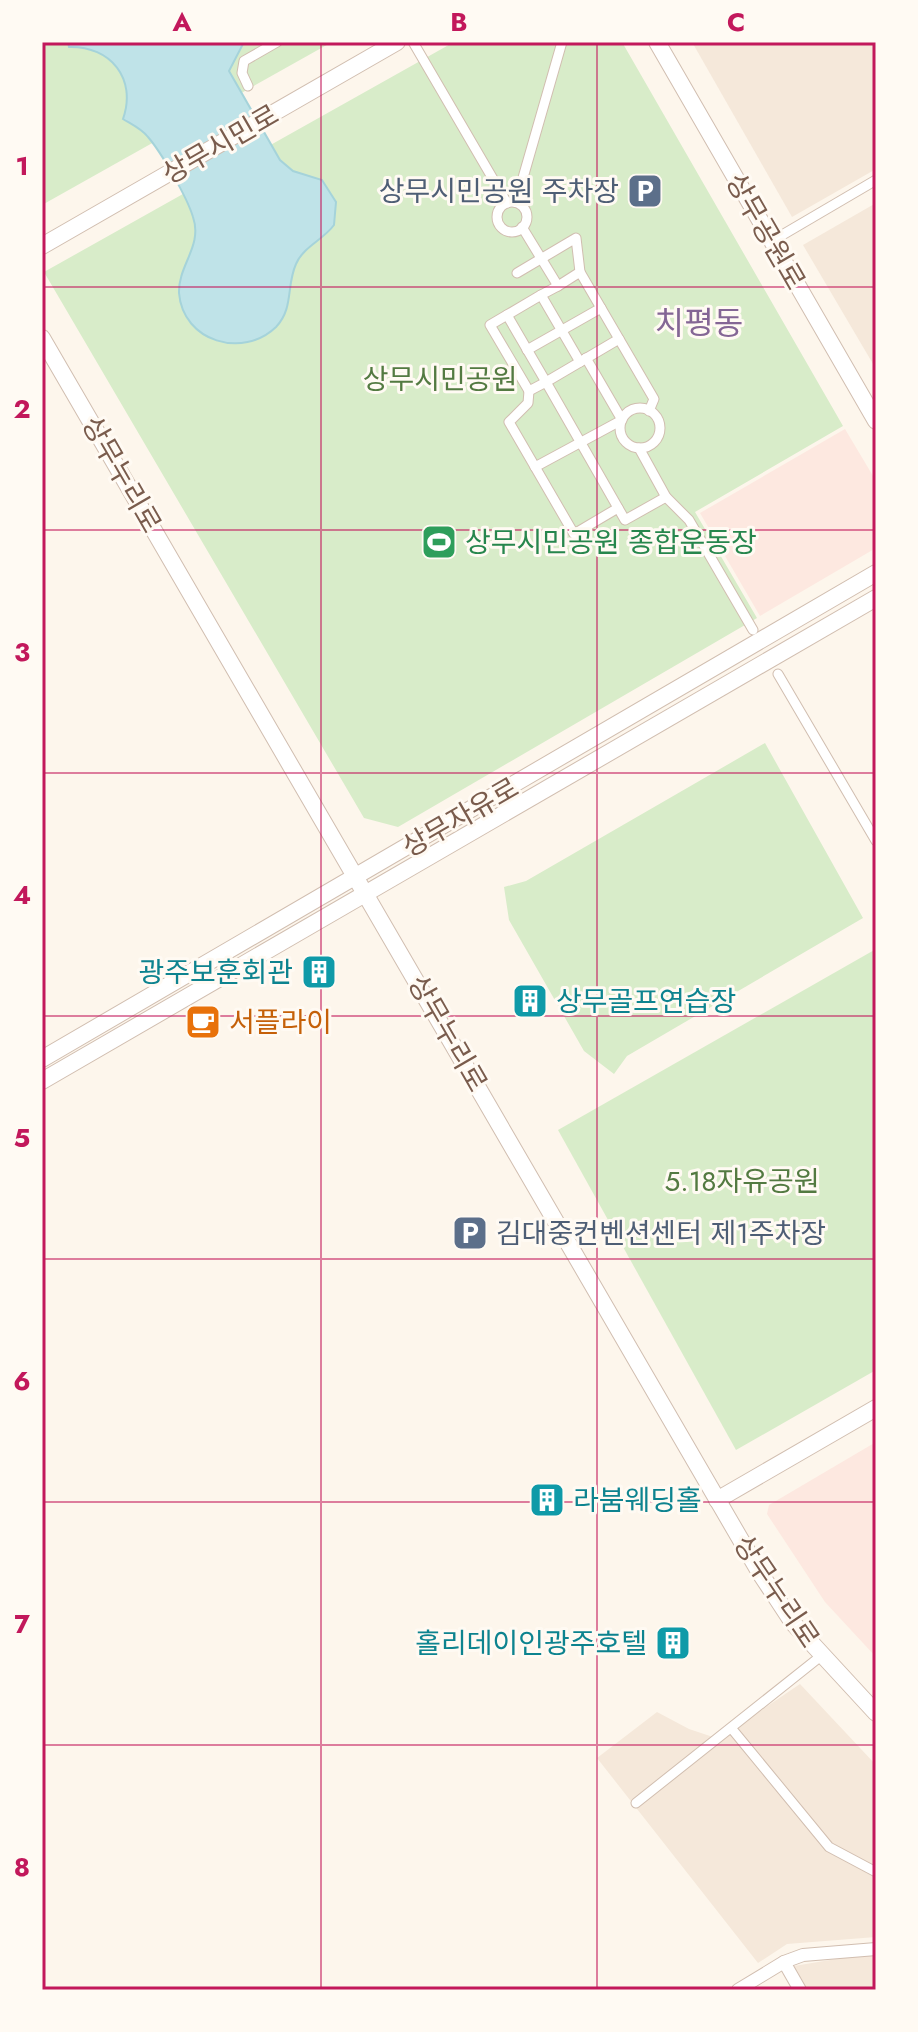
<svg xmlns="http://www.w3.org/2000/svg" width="918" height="2032" font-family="Jost,'Noto Sans KR',sans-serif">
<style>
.residential{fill:#f5e8da}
.commercial{fill:#fde8e0}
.green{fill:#d8ecc9}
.water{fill:#bfe3e8;stroke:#a5d3da;stroke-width:2}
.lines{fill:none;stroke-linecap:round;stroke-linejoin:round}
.pedestrian-casing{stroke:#d1beb0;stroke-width:11}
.minor-casing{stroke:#d1beb0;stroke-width:14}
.tertiary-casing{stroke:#d1beb0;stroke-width:18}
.pedestrian{stroke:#fff;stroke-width:9}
.minor{stroke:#fff;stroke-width:12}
.tertiary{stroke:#fff;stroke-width:16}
.grid{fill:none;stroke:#c2185b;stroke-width:2;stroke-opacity:0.55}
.labels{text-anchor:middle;stroke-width:6;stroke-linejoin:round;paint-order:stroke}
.street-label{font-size:28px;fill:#7a5c4d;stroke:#fffaf3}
.service-label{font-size:28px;fill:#4e5e75;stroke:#fffaf3;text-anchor:end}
.park-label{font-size:28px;fill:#537a41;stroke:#fffaf3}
.leisure-label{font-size:28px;fill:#27864d;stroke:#fffaf3;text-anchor:start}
.culture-label{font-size:28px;fill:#0d838f;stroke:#fffaf3;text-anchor:end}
.food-label{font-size:28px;fill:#c56008;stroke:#fffaf3;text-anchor:start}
.quarter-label{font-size:32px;fill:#846695;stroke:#fffaf3}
.neatline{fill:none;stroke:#c2185b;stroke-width:3}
.grid-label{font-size:26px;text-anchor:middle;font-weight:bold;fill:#c2185b}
</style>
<rect width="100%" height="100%" fill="#fdf6ec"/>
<!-- residential -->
<g class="residential">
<path d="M692 42H876V169L792 217Z"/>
<path d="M876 203V369L803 245Z"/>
<path d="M800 1684 876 1765V1937L787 1944 758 1963 597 1758 657 1712 689 1729 719 1739Z"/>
<path d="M872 1953 876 1954V1990H805L795 1971 794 1966Z"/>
</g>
<!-- commercial -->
<g class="commercial">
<path d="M845 429 876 481V548L760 616 700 513Z"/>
<path d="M876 1442V1657L825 1602 767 1514 769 1505Z"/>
</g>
<!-- green -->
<g class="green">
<path d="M42 42H332L42 205Z"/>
<path d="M454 42H622L843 426 695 512 757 618 398 827 364 818 44 272Z"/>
<path d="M765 743 863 918 627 1056 614 1074 584 1051 509 920 504 887 526 881Z"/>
<path d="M876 949V1370L736 1450 558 1130Z"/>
</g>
<!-- water -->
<path class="water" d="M68 42H244L229 71 280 160 293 171 322 180 336 202 334 225C323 240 303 247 296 264 286 286 294 308 276 327 243 359 183 342 179 293 178 265 203 246 193 217 187 197 161 152 148 137 142 129 131 124 123 119 137 79 111 46 69 47Z"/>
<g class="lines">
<defs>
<g id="pedestrian">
<path d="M413 42 507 203"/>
<path d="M248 86 242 73 244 61 277 42"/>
<path d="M516 202 562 42"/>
<circle cx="512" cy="217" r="15"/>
<path d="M522 227 558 286 541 295 580 362 619 339"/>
<path d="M772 241 876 180"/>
<path d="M517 273 576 238 580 272"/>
<path d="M558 286 580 272 654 399 649 411"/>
<path d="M541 295 507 315 546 382 580 362"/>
<path d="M507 315 490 325 529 391 546 382 625 520 666 497"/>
<path d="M527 350 601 308"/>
<path d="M529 391 528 403 509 422 574 534 618 508"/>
<circle cx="640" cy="428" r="20"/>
<path d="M639 448 666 497 689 520 753 630"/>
<path d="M535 467 622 420 586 358"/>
<path d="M778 674 876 841"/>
<path d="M732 1729 829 1847 876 1872"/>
<path d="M636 1803 821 1656"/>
</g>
<g id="minor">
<path d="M784 1962 800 1990"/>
<path d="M738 1990 784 1962 803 1955 876 1949"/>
</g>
<g id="tertiary">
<path d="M657 42 876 421"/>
<path d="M42 246 397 42"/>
<path d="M42 338 760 1573 793 1623 876 1713"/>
<path d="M42 1059 876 573"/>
<path d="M42 1081 876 598"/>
<path d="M717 1500 876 1408"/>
</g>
</defs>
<!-- pedestrian casing -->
<use href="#pedestrian" class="pedestrian-casing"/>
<!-- minor casing -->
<use href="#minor" class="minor-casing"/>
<!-- tertiary casing -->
<use href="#tertiary" class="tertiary-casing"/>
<!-- pedestrian -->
<use href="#pedestrian" class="pedestrian"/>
<!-- minor -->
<use href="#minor" class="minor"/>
<!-- tertiary -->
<use href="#tertiary" class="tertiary"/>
</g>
<!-- grid -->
<path class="grid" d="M321 42V1990M597 42V1990M42 287H876M42 530H876M42 773H876M42 1016H876M42 1259H876M42 1502H876M42 1745H876"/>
<!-- icons -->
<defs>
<symbol id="parking-square" viewBox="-11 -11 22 22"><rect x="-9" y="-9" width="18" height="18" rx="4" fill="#5c6f8a" stroke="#fffaf3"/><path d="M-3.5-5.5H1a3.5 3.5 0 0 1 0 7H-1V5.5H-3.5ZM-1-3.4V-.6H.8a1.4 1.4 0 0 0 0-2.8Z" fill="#fff"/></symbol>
<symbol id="stadium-square" viewBox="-11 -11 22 22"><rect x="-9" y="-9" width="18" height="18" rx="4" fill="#2e9e5b" stroke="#fffaf3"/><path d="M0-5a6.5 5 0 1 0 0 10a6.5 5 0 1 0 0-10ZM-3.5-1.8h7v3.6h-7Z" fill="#fff"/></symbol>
<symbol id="building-square" viewBox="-11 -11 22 22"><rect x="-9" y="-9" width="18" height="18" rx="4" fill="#0f9aa8" stroke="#fffaf3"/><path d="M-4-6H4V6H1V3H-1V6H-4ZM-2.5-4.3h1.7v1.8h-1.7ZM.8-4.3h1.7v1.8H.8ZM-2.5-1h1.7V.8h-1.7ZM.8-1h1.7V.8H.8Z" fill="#fff"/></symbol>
<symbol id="cafe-square" viewBox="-11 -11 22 22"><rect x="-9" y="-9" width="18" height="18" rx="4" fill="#e8710a" stroke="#fffaf3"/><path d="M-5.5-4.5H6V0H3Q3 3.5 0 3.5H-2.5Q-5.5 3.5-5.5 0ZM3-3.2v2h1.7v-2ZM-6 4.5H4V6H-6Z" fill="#fff"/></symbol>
</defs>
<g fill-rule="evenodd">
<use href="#parking-square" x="625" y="171" width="40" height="40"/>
<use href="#stadium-square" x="419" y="522" width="40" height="40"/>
<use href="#building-square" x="299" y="952" width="40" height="40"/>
<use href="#building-square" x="510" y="981" width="40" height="40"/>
<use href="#cafe-square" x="183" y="1002" width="40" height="40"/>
<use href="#parking-square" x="450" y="1213" width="40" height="40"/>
<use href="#building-square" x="527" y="1480" width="40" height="40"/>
<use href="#building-square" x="653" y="1623" width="40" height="40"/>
</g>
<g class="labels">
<!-- street labels -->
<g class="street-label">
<text transform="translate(220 144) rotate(-30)" y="10">상무시민로</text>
<text transform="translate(766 231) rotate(60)" y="10">상무공원로</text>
<text transform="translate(122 474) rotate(60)" y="10">상무누리로</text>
<text transform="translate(460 817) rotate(-30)" y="10">상무자유로</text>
<text transform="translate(448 1033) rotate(60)" y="10">상무누리로</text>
<text transform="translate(777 1591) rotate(56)" y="10">상무누리로</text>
</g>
<!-- service labels -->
<g class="service-label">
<text x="619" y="201">상무시민공원 주차장</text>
<text x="496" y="1243" text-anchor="start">김대중컨벤션센터 제1주차장</text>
</g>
<!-- park labels -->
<g class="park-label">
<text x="440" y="389">상무시민공원</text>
<text x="742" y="1191">5.18자유공원</text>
</g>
<!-- leisure labels -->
<g class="leisure-label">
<text x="465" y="552">상무시민공원 종합운동장</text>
</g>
<!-- culture labels -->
<g class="culture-label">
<text x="293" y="982">광주보훈회관</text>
<text x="556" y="1011" text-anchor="start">상무골프연습장</text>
<text x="573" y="1510" text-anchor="start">라붐웨딩홀</text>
<text x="647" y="1653">홀리데이인광주호텔</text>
</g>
<!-- food labels -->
<g class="food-label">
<text x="229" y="1032">서플라이</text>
</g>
<!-- quarter labels -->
<g class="quarter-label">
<text x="699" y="334">치평동</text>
</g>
</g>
<!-- border -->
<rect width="918" height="2032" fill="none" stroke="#fffaf3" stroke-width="88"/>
<rect x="44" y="44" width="830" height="1944" class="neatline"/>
<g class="grid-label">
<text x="182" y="31">A</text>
<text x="459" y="31">B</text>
<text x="736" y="31">C</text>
<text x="22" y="175">1</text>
<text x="22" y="418">2</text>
<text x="22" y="661">3</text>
<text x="22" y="904">4</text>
<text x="22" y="1147">5</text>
<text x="22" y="1390">6</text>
<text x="22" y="1633">7</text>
<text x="22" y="1876">8</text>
</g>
</svg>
